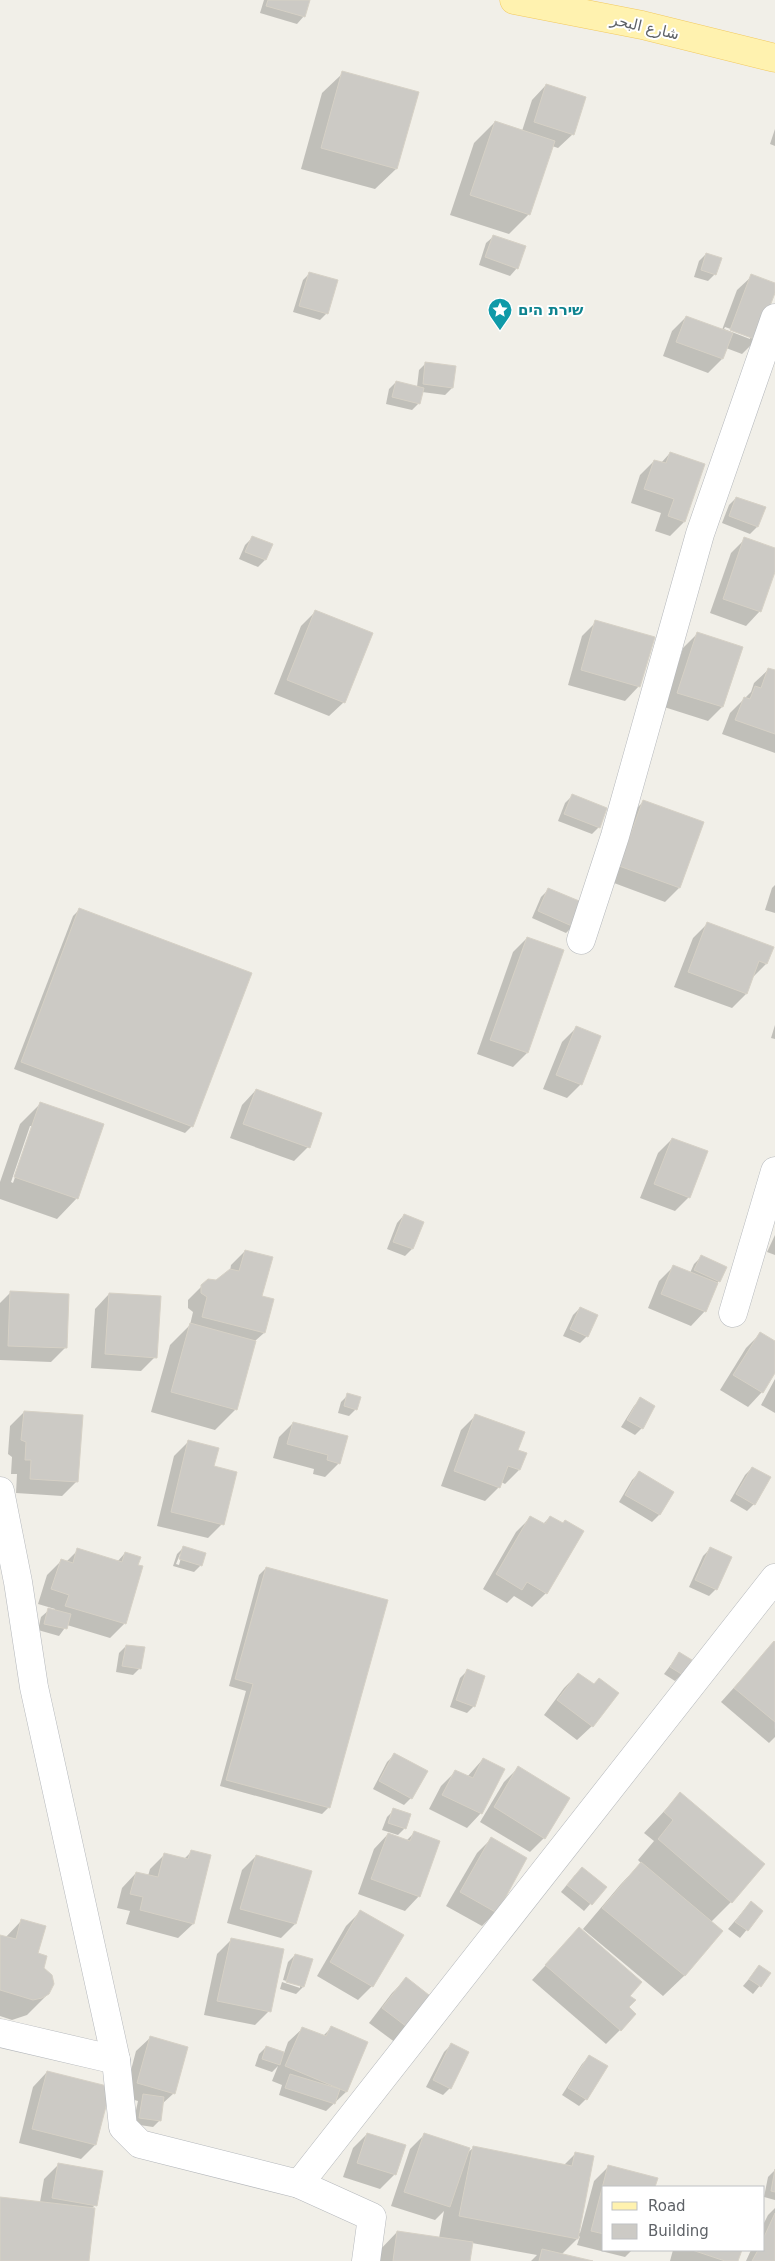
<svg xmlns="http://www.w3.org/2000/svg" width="775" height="2261" font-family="'DejaVu Sans',Vazirmatn,Heebo,sans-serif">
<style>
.shadow{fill:#0003;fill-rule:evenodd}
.building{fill:#cccac5;stroke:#d6d1c6}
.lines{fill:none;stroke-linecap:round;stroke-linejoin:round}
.minor-casing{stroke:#b5b8bc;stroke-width:29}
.major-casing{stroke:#f2c960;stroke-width:29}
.minor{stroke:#fff;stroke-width:28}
.major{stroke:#fff2af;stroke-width:28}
.labels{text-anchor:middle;stroke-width:4;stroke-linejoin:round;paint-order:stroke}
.street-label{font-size:15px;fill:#5f6368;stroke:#fff}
.culture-label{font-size:15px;font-weight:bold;fill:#0d838f;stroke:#fff;text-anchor:start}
</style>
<rect width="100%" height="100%" fill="#f1efe8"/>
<!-- shadow -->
<g class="shadow">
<path d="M264 0H309L304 16 297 24 260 13Z"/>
<path d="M343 73 417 93 396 169 375 189 301 169 322 93Z"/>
<path d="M546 85 573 134 558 148 552 146 529 214 509 234 450 215 474 143 495 122 522 131 532 100Z"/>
<path d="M775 129V146L770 144Z"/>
<path d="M494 236 517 268 510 276 479 265 486 243Z"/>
<path d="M706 254 715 274 708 281 694 277 699 261Z"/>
<path d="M310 273 327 313 320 320 293 312 303 280Z"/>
<path d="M752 276 775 284V290L756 340 742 354 726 348 722 359 708 373 663 356 672 331 686 317 722 330 737 290ZM725 327 750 336V339L724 329Z"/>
<path d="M426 363 452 388 445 395 422 392 419 403 412 410 386 404 389 389 396 382 417 387 419 370Z"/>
<path d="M670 453 703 465 684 522 670 536 655 531 661 513 631 503 640 475 654 461 661 463Z"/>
<path d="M736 498 764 508 757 527 750 534 722 523 729 505Z"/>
<path d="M252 538 271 545 265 560 258 567 239 559 245 545Z"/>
<path d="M745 539 775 549V569L760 611 746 626 710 613 731 553Z"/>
<path d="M315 612 344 702 329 716 274 694 301 626Z"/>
<path d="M596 622 639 686 625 701 568 685 582 636Z"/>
<path d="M697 634 741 648 722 707 708 721 664 707 683 648Z"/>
<path d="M769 669 775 671V753L722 734 730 713 751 692 754 683Z"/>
<path d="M572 796 599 827 592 834 558 821 565 803Z"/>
<path d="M643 802 702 823 679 888 665 902 606 880 629 816Z"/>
<path d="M775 885V913L765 910 772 888Z"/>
<path d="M548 890 573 926 566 933 532 918 541 897Z"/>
<path d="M80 909 192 1126 185 1133 14 1069 73 916Z"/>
<path d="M707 924 766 964 752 978 746 994 732 1008 674 987 693 938Z"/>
<path d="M527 938V1053L513 1067 477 1054 513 952Z"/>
<path d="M775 1025V1039L771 1038Z"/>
<path d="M576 1028 581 1084 567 1098 543 1089 562 1042Z"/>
<path d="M256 1090 308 1147 294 1161 230 1138 242 1105Z"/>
<path d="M40 1104 77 1198 57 1219 0 1199V1182L20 1124ZM30 1126H33L13 1183 11 1182Z"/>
<path d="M672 1139 689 1197 675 1211 640 1198 658 1153Z"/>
<path d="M404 1215 422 1222 412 1249 405 1256 387 1249 397 1223Z"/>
<path d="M775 1235V1255L767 1252Z"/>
<path d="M245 1251 260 1297 264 1333 255 1341 236 1409 215 1430 151 1412 170 1345 190 1325 193 1312 188 1308V1300L208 1280 217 1282 230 1271 231 1265Z"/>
<path d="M701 1257 725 1267 705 1311 691 1326 648 1308 659 1281 673 1267 690 1273 694 1264Z"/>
<path d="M11 1292 65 1348 51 1362 0 1360V1303Z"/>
<path d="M109 1294 155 1357 141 1371 91 1368 95 1309Z"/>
<path d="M580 1308 587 1336 580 1343 563 1336 573 1315Z"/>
<path d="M760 1334 775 1343V1370L762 1392 748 1407 720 1390 746 1348Z"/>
<path d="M775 1379V1413L761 1405Z"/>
<path d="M348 1395 356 1409 349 1416 338 1413 341 1402Z"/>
<path d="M641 1399 642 1428 635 1435 621 1427 634 1406Z"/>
<path d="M24 1412 77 1481 62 1496 16 1493 17 1474H11L12 1457 8 1454 10 1426Z"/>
<path d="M476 1415 516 1451 519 1470 505 1484 501 1482 499 1487 485 1501 441 1486 461 1430Z"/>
<path d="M293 1423 339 1463 325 1477 313 1474 314 1469 273 1458 279 1437Z"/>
<path d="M188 1442 213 1467 222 1524 208 1538 157 1526 174 1456Z"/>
<path d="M752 1468 754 1504 747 1511 730 1501 745 1475Z"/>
<path d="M639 1473 672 1492 659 1515 652 1522 619 1502 632 1480Z"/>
<path d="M531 1517 543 1524 550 1517 546 1593 532 1607 514 1596 507 1603 483 1589 516 1532Z"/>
<path d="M184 1547 201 1565 194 1572 173 1566 177 1554ZM180 1554H182L179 1565 176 1564Z"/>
<path d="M710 1549 716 1589 709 1596 689 1587 703 1556Z"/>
<path d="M78 1550 117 1562 125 1553V1623L110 1638 67 1625 59 1636 38 1630 41 1617 49 1610 55 1611V1609L38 1604 47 1575 61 1561 66 1562Z"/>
<path d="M266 1568 329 1807 322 1814 220 1786 246 1691 229 1686 259 1575Z"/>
<path d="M774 1643 775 1737 769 1743 721 1702Z"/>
<path d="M126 1646 140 1668 133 1675 116 1672 119 1653Z"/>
<path d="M679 1654 682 1674 675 1681 664 1674Z"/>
<path d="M467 1671 474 1706 467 1713 450 1707 460 1678Z"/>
<path d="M578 1674 593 1686 617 1693 592 1726 577 1740 544 1715 564 1688Z"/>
<path d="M394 1755 411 1798 404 1805 373 1789 387 1762Z"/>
<path d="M483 1759 503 1769 481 1813 467 1828 429 1809 441 1786 455 1772 467 1777Z"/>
<path d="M518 1768 544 1838 530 1852 480 1822 504 1782Z"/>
<path d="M680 1794 731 1902 711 1922 721 1931 684 1976 663 1996 583 1929 621 1884 641 1863 638 1860 654 1841 644 1833Z"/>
<path d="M394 1810 405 1828 398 1835 382 1830 387 1817Z"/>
<path d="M414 1833 419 1896 405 1911 358 1894 374 1849 388 1834 406 1841Z"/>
<path d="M491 1839 496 1912 482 1926 446 1906 477 1853Z"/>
<path d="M191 1852 193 1924 178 1938 126 1924 130 1911 117 1908 122 1888 136 1873 148 1876 150 1869 164 1855 184 1859Z"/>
<path d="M256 1856 310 1872 295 1924 281 1938 227 1923 242 1870Z"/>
<path d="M575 1875 605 1887 584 1911 561 1892Z"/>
<path d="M751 1902 762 1911 740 1938 728 1929Z"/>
<path d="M361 1911 372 1986 358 2000 317 1976 346 1926Z"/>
<path d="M22 1920 42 1968 48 1994 27 2015 12 2020 0 2016V1936L5 1938Z"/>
<path d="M579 1929 628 1996 627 2007 620 2030 606 2044 532 1980Z"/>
<path d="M231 1940 269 2011 255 2025 204 2015 217 1954Z"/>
<path d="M295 1955 303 1987 296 1994 280 1989 282 1982 300 1988V1985L283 1980 288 1962Z"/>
<path d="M759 1967 769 1974 753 1994 743 1986Z"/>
<path d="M406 1979 432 1999 396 2043 369 2023 392 1993Z"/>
<path d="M303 2028 323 2036 331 2028 366 2043 346 2092 326 2111 279 2095 282 2085 272 2081 278 2066 272 2072 255 2066 259 2054 266 2047 284 2053 288 2042Z"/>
<path d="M151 2037 174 2093 162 2104 160 2120 153 2127 133 2124 138 2101 124 2097 136 2051Z"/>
<path d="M451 2045 450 2088 443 2095 426 2087 444 2052Z"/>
<path d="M589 2057 586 2099 579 2106 562 2095 582 2064Z"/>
<path d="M47 2072 95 2145 81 2159 19 2143 33 2087Z"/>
<path d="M367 2134 395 2174 380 2189 343 2177 353 2148Z"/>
<path d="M424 2135 466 2154 473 2148 564 2165 575 2154 578 2233H580L594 2181 608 2167 656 2179 654 2187H604V2250H632L625 2257 577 2245 580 2236 561 2255 590 2261H531L537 2255 472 2243 469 2261H376L377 2253 397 2232 439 2238 444 2211 435 2220 391 2206 410 2149Z"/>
<path d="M58 2165 95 2205 92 2208 88 2261H0V2198L40 2202 44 2179Z"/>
<path d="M775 2170V2200L764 2197 768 2177Z"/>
<path d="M775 2208V2261H746L751 2250H764V2223L768 2215Z"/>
<path d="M673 2250H741L737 2261H670Z"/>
</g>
<!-- building -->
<g class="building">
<path d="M268 0H310L305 17 266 6Z"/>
<path d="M342 71 419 92 397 169 321 148Z"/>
<path d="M546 84 586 97 574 135 534 122Z"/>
<path d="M495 121 555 141 530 215 470 195Z"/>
<path d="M493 235 526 246 518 269 485 257Z"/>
<path d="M706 253 722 258 716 275 701 270Z"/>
<path d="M309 272 338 280 328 314 299 306Z"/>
<path d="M751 274 775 283V293L757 340 730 330Z"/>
<path d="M686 316 733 333 723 359 676 342Z"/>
<path d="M425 362 456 366 453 388 423 384Z"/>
<path d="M396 381 424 388 420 404 392 397Z"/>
<path d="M670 452 705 464 685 522 668 516 674 499 644 489 654 460 666 463Z"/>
<path d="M736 497 766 507 758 527 729 516Z"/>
<path d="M252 536 273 544 266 560 245 552Z"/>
<path d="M744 537 775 548V572L761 612 723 599Z"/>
<path d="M315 610 373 633 345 703 287 680Z"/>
<path d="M595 620 655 637 640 687 581 670Z"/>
<path d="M697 632 743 647 723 707 677 693Z"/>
<path d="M768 668 775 670V734L735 720 744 697 750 699 755 686 761 688Z"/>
<path d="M572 794 607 808 600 828 564 814Z"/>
<path d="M643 800 704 822 680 888 619 866Z"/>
<path d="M548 888 584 903 574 927 538 911Z"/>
<path d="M79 908 252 973 193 1127 21 1062Z"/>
<path d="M707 922 774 947 767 964 759 961 747 994 688 972Z"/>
<path d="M527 937 564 950 528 1053 490 1040Z"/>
<path d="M576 1026 601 1036 582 1085 556 1075Z"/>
<path d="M256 1089 322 1113 310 1148 243 1124Z"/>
<path d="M40 1102 104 1124 78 1199 14 1177Z"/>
<path d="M672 1138 708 1151 690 1198 654 1184Z"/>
<path d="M404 1214 424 1222 413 1249 393 1242Z"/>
<path d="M245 1250 273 1257 262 1296 274 1299 265 1333 202 1317 207 1297 201 1293V1285L208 1279 216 1280 230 1269 239 1271Z"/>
<path d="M701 1255 727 1267 720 1282 694 1270Z"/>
<path d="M673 1265 718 1283 706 1312 661 1294Z"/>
<path d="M10 1291 69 1294 67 1348 8 1346Z"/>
<path d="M109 1293 161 1296 157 1358 105 1354Z"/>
<path d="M580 1307 598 1315 588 1337 570 1329Z"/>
<path d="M190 1323 256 1341 237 1410 171 1392Z"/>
<path d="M760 1332 775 1341V1373L763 1393 733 1375Z"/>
<path d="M347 1393 361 1397 357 1410 344 1406Z"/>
<path d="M640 1397 655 1406 643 1429 627 1420Z"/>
<path d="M24 1411 83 1415 78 1482 30 1479 31 1460H25L26 1442 21 1440Z"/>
<path d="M475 1414 525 1432 518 1450 527 1453 520 1470 508 1466 500 1488 454 1471Z"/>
<path d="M293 1422 348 1436 340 1464 327 1460 328 1455 287 1444Z"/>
<path d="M188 1440 219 1448 214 1466 237 1472 224 1525 171 1512Z"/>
<path d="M752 1467 771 1477 755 1505 736 1494Z"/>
<path d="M639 1471 674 1492 660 1515 625 1495Z"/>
<path d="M530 1516 545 1524 550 1516 563 1523 565 1520 584 1531 547 1594 527 1582 522 1590 496 1574Z"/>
<path d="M183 1546 206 1553 202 1566 179 1559Z"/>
<path d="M710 1547 732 1557 717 1590 695 1580Z"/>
<path d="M77 1548 122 1562 125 1552 141 1557 138 1565 143 1566 126 1624 65 1606 69 1595 51 1589 61 1559 73 1563Z"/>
<path d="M266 1567 388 1600 330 1808 226 1780 253 1684 235 1679Z"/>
<path d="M48 1608 71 1614 67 1629 44 1624Z"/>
<path d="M774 1641 775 1642V1722L734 1688Z"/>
<path d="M126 1645 145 1647 141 1669 122 1666Z"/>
<path d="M679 1652 692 1660 683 1675 670 1667Z"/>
<path d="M467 1669 485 1676 475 1707 456 1700Z"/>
<path d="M578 1673 594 1684 599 1678 619 1693 593 1727 557 1700Z"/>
<path d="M394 1753 428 1771 412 1799 379 1781Z"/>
<path d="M483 1758 505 1769 482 1814 442 1795 455 1770 473 1778Z"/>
<path d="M518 1766 570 1798 545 1839 494 1807Z"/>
<path d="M680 1792 765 1864 732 1903 658 1839 673 1820 664 1812Z"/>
<path d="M393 1808 411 1814 406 1829 388 1823Z"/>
<path d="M414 1831 440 1841 420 1897 371 1879 388 1833 410 1841Z"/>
<path d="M491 1837 527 1858 497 1913 460 1892Z"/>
<path d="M191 1850 211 1855 194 1924 140 1910 143 1897 130 1894 136 1872 158 1877 164 1853 188 1859Z"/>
<path d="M256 1855 312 1871 296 1924 240 1909Z"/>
<path d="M641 1862 723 1931 685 1976 602 1908Z"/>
<path d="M582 1867 607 1887 592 1905 567 1885Z"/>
<path d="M751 1901 763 1911 748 1931 735 1922Z"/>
<path d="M360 1910 404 1935 373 1987 330 1962Z"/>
<path d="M21 1919 46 1926 38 1953 47 1956 44 1968 52 1975 54 1984 49 1994 42 1998 33 2000 0 1990V1935L16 1939Z"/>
<path d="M579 1927 642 1982 630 1996 636 2000 629 2007 636 2014 621 2031 545 1965Z"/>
<path d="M231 1938 284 1949 271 2012 217 2001Z"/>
<path d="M295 1954 313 1959 304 1987 286 1982Z"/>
<path d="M759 1965 771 1973 761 1987 749 1979Z"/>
<path d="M406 1977 434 1999 411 2030 382 2008Z"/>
<path d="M331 2026 368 2042 347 2092 285 2066 302 2027 326 2036Z"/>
<path d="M150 2036 188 2047 175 2094 137 2083Z"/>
<path d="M451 2043 469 2052 451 2089 433 2080Z"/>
<path d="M266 2046 284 2052 280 2065 262 2059Z"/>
<path d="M589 2055 608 2066 587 2100 568 2088Z"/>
<path d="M47 2071 111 2087 96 2145 32 2129Z"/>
<path d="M290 2074 340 2089 335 2104 285 2088Z"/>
<path d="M143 2094 164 2097 161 2121 139 2118Z"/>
<path d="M367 2133 406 2145 396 2175 357 2163Z"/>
<path d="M424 2133 470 2148 450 2207 404 2192Z"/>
<path d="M473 2146 572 2166 575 2152 594 2156 578 2239 459 2216Z"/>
<path d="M58 2163 103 2171 97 2206 52 2198Z"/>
<path d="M608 2165 658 2178 655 2187H604V2234L591 2231Z"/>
<path d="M775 2169V2192L771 2191Z"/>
<path d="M0 2197 95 2208 89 2261H0Z"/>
<path d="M775 2213V2261H752L758 2250H764V2237Z"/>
<path d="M397 2231 473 2242 470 2261H393Z"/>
<path d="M542 2249 593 2261H539Z"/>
<path d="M692 2250H742L738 2261H725Z"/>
</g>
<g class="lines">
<defs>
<g id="minor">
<path d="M581 940 615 836 700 534 775 318"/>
<path d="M733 1313 775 1171"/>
<path d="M0 1491 18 1582 34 1687 116 2060 123 2127 140 2144 299 2184 372 2217 366 2261"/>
<path d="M0 2033 116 2060"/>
<path d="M299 2184 775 1578"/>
</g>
<path id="major" d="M514 0 642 25 775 58"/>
</defs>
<!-- minor casing -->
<use href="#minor" class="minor-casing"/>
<!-- major casing -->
<use href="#major" class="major-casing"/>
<!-- minor -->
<use href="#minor" class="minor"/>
<!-- major -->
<use href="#major" class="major"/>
</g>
<!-- icons -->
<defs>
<symbol id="sight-pin" viewBox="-11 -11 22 30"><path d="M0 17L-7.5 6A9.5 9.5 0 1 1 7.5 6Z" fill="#0f9aa8" stroke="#fff"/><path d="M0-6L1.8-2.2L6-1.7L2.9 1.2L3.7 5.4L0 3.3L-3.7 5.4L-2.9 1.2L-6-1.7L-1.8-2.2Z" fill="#fff"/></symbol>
</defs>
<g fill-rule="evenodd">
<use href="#sight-pin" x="486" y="296" width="28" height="38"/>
</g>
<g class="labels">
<!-- street labels -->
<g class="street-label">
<text transform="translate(645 27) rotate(13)" y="5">شارع البحر</text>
</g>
<!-- culture labels -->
<g class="culture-label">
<text x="518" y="315">שירת הים</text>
</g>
</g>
<!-- legend -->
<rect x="602" y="2186" width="162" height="65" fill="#ffffff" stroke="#bfc1c3"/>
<rect x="612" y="2202" width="25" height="8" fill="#fff2af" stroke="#bfc1c3"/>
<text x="648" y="2211" font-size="15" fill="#5f6368">Road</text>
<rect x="612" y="2224" width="25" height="15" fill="#cccac5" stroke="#bfc1c3"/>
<text x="648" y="2236" font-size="15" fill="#5f6368">Building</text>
</svg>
